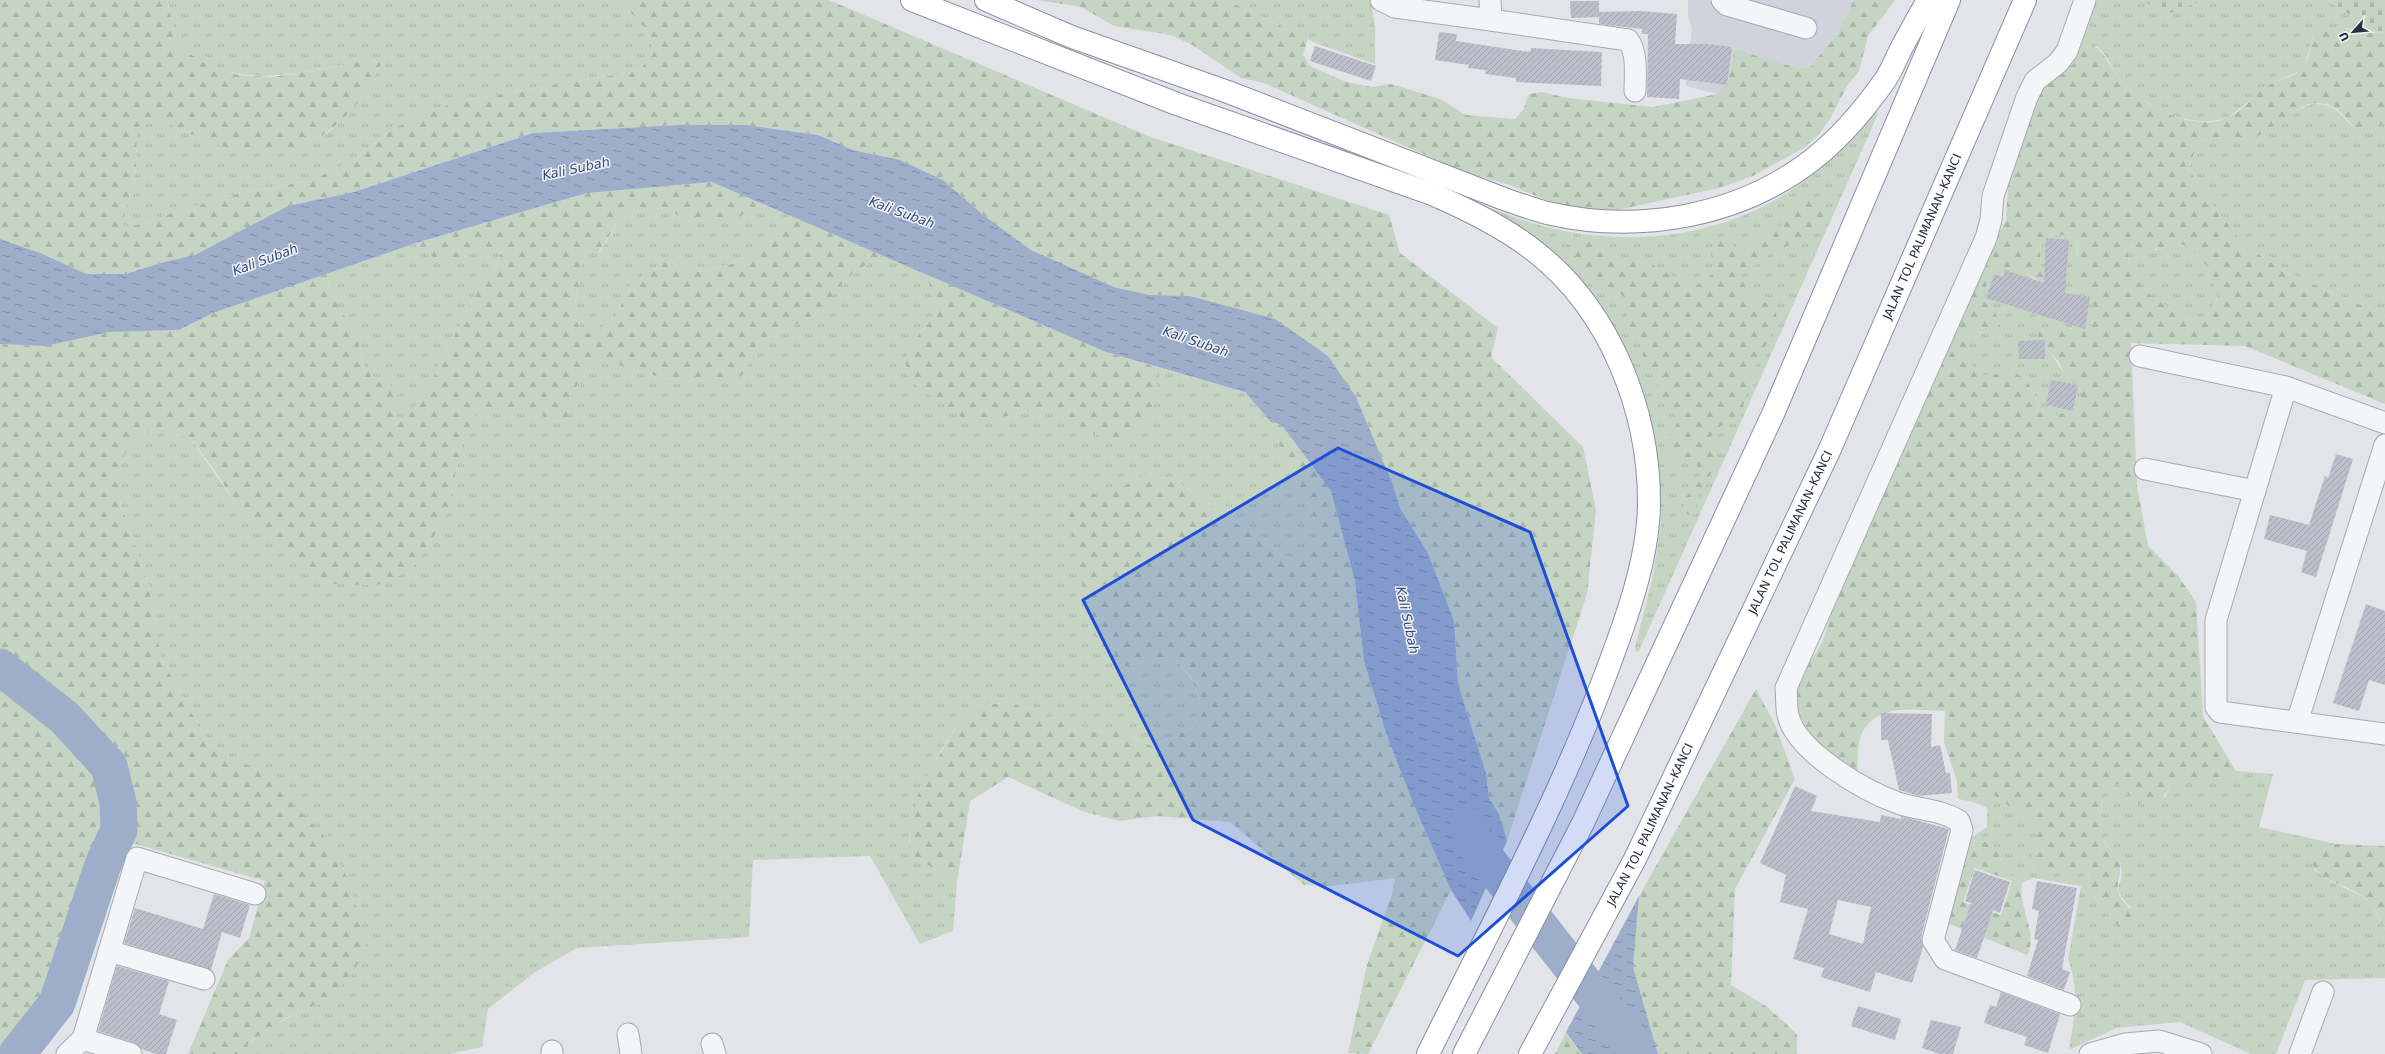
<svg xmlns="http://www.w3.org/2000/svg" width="2385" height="1054" font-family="'DejaVu Sans',sans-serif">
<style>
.built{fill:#d0d3dc}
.grass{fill:url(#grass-tufts)}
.forest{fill:url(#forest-firs);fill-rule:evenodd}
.cemetery{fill:url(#cemetery-stones)}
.water{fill:url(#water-ripples)}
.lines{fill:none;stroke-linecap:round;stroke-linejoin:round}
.river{stroke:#9dadca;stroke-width:37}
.building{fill:url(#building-hatch);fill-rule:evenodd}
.minor-casing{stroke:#a7aab4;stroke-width:23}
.highway-casing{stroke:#8990a1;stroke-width:24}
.minor{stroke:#f4f5f8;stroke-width:21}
.highway{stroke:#fff;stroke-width:22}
.marked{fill:#1d4ed8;fill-opacity:0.2;stroke:#1d4ed8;stroke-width:3;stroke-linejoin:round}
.labels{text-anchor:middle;stroke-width:3;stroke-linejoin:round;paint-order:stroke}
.street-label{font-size:12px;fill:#2a3042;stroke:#f1f3f7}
.water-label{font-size:13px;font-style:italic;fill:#344976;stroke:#f1f3f7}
</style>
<defs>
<pattern id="grass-tufts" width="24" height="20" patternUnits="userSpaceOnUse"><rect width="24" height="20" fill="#c5d4c3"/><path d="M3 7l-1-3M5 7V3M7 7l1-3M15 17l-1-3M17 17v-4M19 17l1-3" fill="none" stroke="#a9b6a9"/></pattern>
<pattern id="forest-firs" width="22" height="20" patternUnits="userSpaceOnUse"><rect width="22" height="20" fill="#c5d4c3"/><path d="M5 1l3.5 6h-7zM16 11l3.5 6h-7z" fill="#a9b6a9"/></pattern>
<pattern id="cemetery-stones" width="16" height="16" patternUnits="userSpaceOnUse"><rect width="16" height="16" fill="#c5d4c3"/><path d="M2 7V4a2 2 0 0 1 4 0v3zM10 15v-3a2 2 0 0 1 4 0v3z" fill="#a9b6a9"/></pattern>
<pattern id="water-ripples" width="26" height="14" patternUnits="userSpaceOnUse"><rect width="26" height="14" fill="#9dadca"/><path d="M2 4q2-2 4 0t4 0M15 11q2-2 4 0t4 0" fill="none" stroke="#808da6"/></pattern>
<pattern id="building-hatch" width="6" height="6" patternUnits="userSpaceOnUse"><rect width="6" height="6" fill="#bcbfca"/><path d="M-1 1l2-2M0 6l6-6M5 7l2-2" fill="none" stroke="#a2a4af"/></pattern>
</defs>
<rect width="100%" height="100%" fill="#e2e4ea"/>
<!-- built -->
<path class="built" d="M1688 0H1854L1835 37 1810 67 1797 68 1735 49 1728 81 1717 94 1686 86 1692 28 1688 15Z"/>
<!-- grass -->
<g class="grass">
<path d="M167 0H619L646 29 654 53 638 71 465 100 386 134 357 158 312 180 227 196 165 215 154 222 122 227 136 169 137 127 157 119 189 133 294 150 329 132 358 101 381 63C356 54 360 63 338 66 294 74 252 83 210 66 199 61 188 53 178 47Z"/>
<path d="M1226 0H1371L1375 28V64L1318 44Z"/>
<path d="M2097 0H2142L2168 14 2203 0H2327L2377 32 2364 33 2346 28 2312 39 2305 65 2298 72 2272 83 2229 117C2190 131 2146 108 2120 79 2112 70 2107 53 2097 47 2093 44 2087 44 2082 42Z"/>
<path d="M2312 104C2339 103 2341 118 2359 132H2369L2385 123V316L2286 272 2243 245 2188 169 2196 148 2202 141 2221 139 2240 141 2295 111Z"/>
<path d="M1877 110 1878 114 1639 651 1636 652 1635 647 1653 576 1661 523 1659 465 1644 401 1631 367 1490 210 1494 209C1581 248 1691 248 1775 200 1814 178 1843 144 1873 111Z"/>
<path d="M761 203 791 216 770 243 732 264 699 272 668 261 630 286 615 318 581 338 574 309 581 266 587 251 599 253 624 212 660 208 692 221 741 216Z"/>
<path d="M2046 236C2054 236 2068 233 2073 238 2083 248 2073 264 2077 275 2080 283 2086 285 2091 291 2097 298 2093 322 2089 330L2084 331 2070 328 2042 345C2053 354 2058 365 2067 377 2072 383 2078 385 2082 392L2077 410C2029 426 2044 389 2019 376 2004 369 1985 383 1975 372 1967 363 1971 347 1965 336L1973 331 1982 333 1995 312C1992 309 1986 305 1985 301 1982 295 1985 274 1992 271 2006 264 2029 272 2038 283L2046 281C2041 268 2036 247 2046 236Z"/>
<path d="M416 243 431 256 451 264 483 246 503 249 494 270 476 293 432 380 411 413 392 426 394 414 374 378 363 364 356 332 340 310 328 284 334 271Z"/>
<path d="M2177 244 2188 246 2210 269 2218 297 2207 317 2188 320C2162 304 2127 285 2128 250L2135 246 2156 250Z"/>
<path d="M882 255 926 274 937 314 920 333 970 423 1056 407 1068 414 1076 424 1157 379 1160 368 1245 392 1271 422 1272 430 1323 536 1306 557 1284 556 1175 480 1144 474 1110 494H1088L1132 668 1145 661 1171 656 1191 678 1200 701 1195 727 1151 746 1118 730 1095 732 1009 702 978 706 959 722 938 755 910 824 909 854 957 882 953 931 920 944 870 856 753 860 749 937 577 948 535 972 488 1009 482 1047 449 1054H238C264 1026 299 1012 333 997L260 770 228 757 207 741 161 658 149 586 119 499V465L133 441 158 427 190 438 237 505 304 569 409 572 429 545 447 513 462 443 478 409H528L551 420 567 421 571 396 589 365 601 360 663 378 697 381 742 376 758 342 813 317 854 272Z"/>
<path d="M2236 771 2273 774 2259 827 2337 844 2323 849 2314 870 2330 881 2364 897 2371 904 2385 929V978L2305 980 2276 1054H2251L2180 1022 2116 1028 2069 1050C2074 1019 2080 989 2068 960L2081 886 2033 878 2022 883C2007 877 2002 864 1997 849L1987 842 1968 840 1987 827V808L1974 802 1979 798 1993 795C1998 797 2000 801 2005 804 2019 812 2040 815 2037 836 2035 846 2030 857 2034 867L2079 868 2088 874 2090 893 2104 908 2113 923 2131 908C2107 882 2125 891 2121 867 2120 855 2108 849 2103 839 2099 831 2102 803 2102 793L2118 784 2125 790 2165 797 2173 781 2181 776 2235 774Z"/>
</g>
<!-- forest -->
<g class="forest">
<path d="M0 0H167L178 47 208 65 238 75 273 77 341 66 361 57 381 63C366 99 334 135 295 150 289 152 242 150 234 149 210 144 181 129 157 119L137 127 136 169 122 227 154 222 165 215 227 196 312 180 357 158 386 134 416 116 465 100 638 71 654 53 646 29 619 0H829L1148 136 1389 215 1400 253 1498 328 1491 357 1583 447 1596 510 1587 594 1507 841 1499 814 1489 798 1486 773 1458 684 1454 621 1428 553 1401 510 1391 480 1356 397 1328 356 1275 320 1190 296 1149 295 1114 287 1031 250 982 214 943 180 900 160 853 150 818 135 745 125H679L533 133 354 192 289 206 195 255 160 263 126 274H86L44 254 0 239Z"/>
<path d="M1037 0H1226L1308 39 1303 54 1310 66 1346 82 1372 87 1391 84 1440 99 1466 115 1515 119 1523 110 1529 94 1542 92 1568 98 1653 107 1717 94 1728 81 1735 49 1797 68 1810 67 1835 37 1854 0H1895L1868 36 1859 71 1847 86 1830 119 1819 134 1805 147 1753 176 1719 188 1617 210 1570 207 1551 202 1507 184 1461 171 1264 83 1241 78 1194 46 1171 35 1114 26 1081 7Z"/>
<path d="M2337 27 2364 33 2385 32V123L2369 132H2359C2351 126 2346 116 2338 110 2306 87 2279 129 2251 139 2237 144 2218 138 2202 141L2196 148 2188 169 2243 245 2286 272 2385 316V404L2245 346 2131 343 2137 486 2148 546 2179 577 2196 602 2203 716 2236 771 2235 774 2218 779 2181 776C2162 789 2169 805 2139 804L2118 784 2102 793C2102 807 2099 823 2102 836 2104 846 2116 852 2119 861 2124 873 2114 884 2119 894 2125 909 2137 904 2130 926L2122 928 2113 923 2104 908 2090 893 2088 874 2079 868C2066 869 2039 880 2032 862 2037 820 2046 825 2005 804 2000 802 1998 797 1993 795L1979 798 1974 802 1958 799 1957 781 1944 742 1945 711C1915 710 1876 702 1861 735 1857 745 1858 763 1857 775 1826 754 1787 722 1798 681 1801 670 1812 660 1818 650 1827 634 1830 618 1833 601L1989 251 2006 220 2008 187 2014 168V156L2036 99 2045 86 2073 64 2082 42C2103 44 2108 65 2120 79 2143 106 2195 135 2231 116 2246 108 2256 92 2271 84 2280 79 2291 78 2299 71 2319 55 2297 34 2337 27ZM2046 236C2054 236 2068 233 2074 239 2083 248 2073 264 2077 275 2080 283 2086 285 2091 291 2097 298 2093 322 2089 330L2043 327 2038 328C2034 342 2051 351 2058 361 2061 365 2063 372 2067 377 2072 383 2078 385 2082 392L2077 410C2028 426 2043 386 2017 374 2002 368 1992 381 1975 372 1969 360 1971 348 1966 337L1973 331 1987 333 1999 325 1995 312 1985 302 1984 298 1988 275 1992 271 2010 268 2032 276 2042 284 2046 281C2041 268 2036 247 2046 236ZM2177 244 2188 246 2210 269 2218 297 2207 317 2188 320C2162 304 2127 285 2128 250L2134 246C2149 253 2162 248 2177 244Z"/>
<path d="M712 182 761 203 741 216 723 221H692L660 208 624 212 598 253 587 251 581 266 574 309 581 337 615 318 630 286 646 272 668 261 699 272 732 264 770 243 791 216 882 255 854 272 813 317 758 342 742 376 717 381H697L663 378 601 360 589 365 571 396 567 421 551 420 528 409 478 410 462 443 447 513 429 545 409 572 377 585 334 584 304 569 237 505 215 471 190 438 158 427 133 441 119 465V499L149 586 161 658 207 741 228 757 260 770 327 839 349 881 362 927 366 953 333 997 284 1019 252 1040 238 1054H188L228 960 249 938 265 881 132 843 93 845 58 956 15 1054H0V344L46 346 109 332 179 330 213 313 334 271 328 284 340 310 356 332 363 364 374 378 389 379 396 397 393 426 411 413 432 380 476 293 494 270 503 250 483 246 451 264 431 256 416 243 588 193Z"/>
<path d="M1818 197C1846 217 1799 248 1778 248L1756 265 1740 273 1747 292 1753 300 1771 304 1776 313 1777 322 1752 373 1742 410 1738 418 1731 424 1722 425 1709 438 1717 456 1716 465 1697 498V507L1692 515 1683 513C1681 491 1700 490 1703 471L1696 465 1669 456V438L1678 422 1675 414 1657 395 1658 377 1644 364 1641 346 1626 323C1633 281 1615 300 1592 283 1588 263 1576 263 1567 248L1572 240 1584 238 1614 257 1642 259 1682 282 1701 284 1714 272C1715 256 1705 253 1717 239L1726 240 1741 251 1750 249 1761 234 1779 230C1792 210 1790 201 1818 197Z"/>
<path d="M926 274 1106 352 1160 368 1150 419 1128 437 1103 438 1076 424 1067 414 1056 407 970 423 908 379 905 359 920 333 937 314Z"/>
<path d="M1276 421 1281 424 1331 491 1355 581 1364 661 1387 736 1414 805 1451 890 1368 1054 1348 1053 1367 965 1392 894 1395 878 1332 886 1304 885 1230 822 1157 816 1119 821 1082 811 1008 777 970 801 957 882 909 854 910 824 920 787 959 722 978 706 1009 702 1095 732 1118 730 1151 746 1195 727 1200 701 1191 677 1171 656 1145 661 1132 668 1109 660 1093 630 1067 513 1088 494H1110L1144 474 1175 480 1284 556 1306 557 1323 536 1272 430 1271 422Z"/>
<path d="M1756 689 1775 725 1795 779 1735 889 1731 985 1766 1006 1797 1034V1054H1658L1633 967 1639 896Z"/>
<path d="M1968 840 1987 842 1997 849C2002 864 2007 877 2022 883 2017 904 2039 935 2027 955L1947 923ZM1975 868 2012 881 2001 915 1963 902Z"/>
<path d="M2337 844 2385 846V929C2379 919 2374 905 2364 897 2347 883 2320 884 2311 861L2314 853Z"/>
<path d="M1566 1032 1582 1054H1555Z"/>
</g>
<!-- cemetery -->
<g class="cemetery">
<path d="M2142 0H2203L2168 14Z"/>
<path d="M2327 0H2385V32H2377Z"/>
</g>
<!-- water -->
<g class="water">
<path d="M679 125H746L818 135 853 150 900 160 943 180 982 214 1031 250 1114 287 1149 295 1190 296 1275 319 1328 356 1356 397 1391 480 1401 510 1428 553 1454 621 1458 684 1486 773 1489 798 1499 814 1507 841 1471 921 1451 890 1414 805 1387 736 1364 661 1355 581 1331 491 1281 424 1271 422 1245 392 1106 352 712 182 587 193 416 243 213 313 179 330 109 332 46 346 0 344V239L43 254 86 274H126L160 263 195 255 288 206 354 192 533 133Z"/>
<path d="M1639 896 1633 967 1658 1054H1582L1566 1032Z"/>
</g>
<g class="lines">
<!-- river -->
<g class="river">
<path d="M0 667 64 717 109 766 118 802 119 830 103 865 57 1003 17 1054"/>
<path d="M1468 826 1474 843 1626 1036 1636 1054"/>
</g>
</g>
<!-- building -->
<g class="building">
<path d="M1570 1H1599V12L1640 11 1677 14 1675 44H1707L1732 47 1727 85 1680 79 1679 99 1647 97 1648 34H1642V29L1599 24V17L1571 18Z"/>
<path d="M1439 32 1457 34 1456 41 1530 52 1531 48 1602 52 1601 86 1516 82V78L1485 74 1486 70 1468 68 1469 65 1435 60Z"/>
<path d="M1315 46 1376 66 1371 81 1310 61Z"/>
<path d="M2046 238 2069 240 2065 293 2090 297 2085 329 1986 298 1994 274 2003 277 2005 270 2044 283Z"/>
<path d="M2045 340V359H2019L2018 341Z"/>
<path d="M2051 380 2078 385 2073 411 2046 405Z"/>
<path d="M2336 454 2353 459 2316 577 2301 572 2307 551 2264 539 2270 515 2309 525 2325 476 2328 478Z"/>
<path d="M2366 604 2385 611V685L2369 680 2359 711 2333 703Z"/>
<path d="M1881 713 1932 714 1931 747 1940 745 1946 773H1950L1952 793 1919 796 1899 790 1888 740H1881Z"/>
<path d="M1795 786 1817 796 1811 811 1880 822 1881 815 1901 819V816L1949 829 1921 937 1923 947 1912 983 1876 972 1870 992 1821 977 1824 968 1793 959 1808 909 1780 902 1786 875 1760 863ZM1838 900 1871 907 1863 944 1829 934Z"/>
<path d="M1975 870 2010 882 2000 913 1993 910 1977 958 1955 950 1971 903 1965 901Z"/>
<path d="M2037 881 2077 888 2062 969 2070 972 2064 990 2027 976 2038 940 2034 939 2039 911 2032 909Z"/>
<path d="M214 894 250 905 240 938 222 932 211 970 124 943 135 908 203 929Z"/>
<path d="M117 966 169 981 159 1014 177 1020 166 1054H156L142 1049 135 1043 98 1031Z"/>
<path d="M2001 992 2060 1014 2048 1053 2024 1045 2027 1037 1984 1023 1990 1005 1996 1007Z"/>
<path d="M1858 1006 1901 1019 1895 1040 1851 1026Z"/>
<path d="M1931 1020 1961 1027 1953 1054H1939L1922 1048Z"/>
</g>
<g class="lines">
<defs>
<g id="minor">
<path d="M1381 0 1395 7 1491 20 1490 0"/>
<path d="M1722 0 1727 5 1806 28"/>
<path d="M1491 20 1628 40C1638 53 1635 75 1635 91"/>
<path d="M2140 356 2286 387 2385 423"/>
<path d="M2286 387 2216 620V707L2220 712 2385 734"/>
<path d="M2145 469 2255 491"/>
<path d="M2297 722 2385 445"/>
<path d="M109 951 204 979"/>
<path d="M2070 1005 1945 959 1933 940 1962 830 1959 821C1940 809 1919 810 1898 803 1865 791 1796 752 1788 715 1786 707 1787 697 1786 688L1986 238 1991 220 1993 196 2027 97 2035 81 2058 63 2067 51 2085 0"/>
<path d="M628 1034 631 1054"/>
<path d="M712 1044 715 1054"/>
<path d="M552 1051V1054"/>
<path d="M67 1054 83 1039"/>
<path d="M131 1054 83 1039 137 858 255 894"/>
<path d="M2090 1054 2125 1044 2159 1041 2201 1054"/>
<path d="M2300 1054 2323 992"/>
</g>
<g id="highway">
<path d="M912 0 1177 104 1432 194C1469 210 1506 228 1537 253 1610 311 1649 410 1649 502 1649 559 1625 623 1605 676 1556 806 1489 930 1428 1054"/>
<path d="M986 0 1072 37 1228 92 1504 199C1518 204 1533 209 1547 213 1638 234 1738 217 1812 160 1839 139 1863 111 1883 83 1890 74 1894 63 1899 53 1908 35 1918 18 1928 0"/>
<path d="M1464 1054 1583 823 1773 414 1949 0"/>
<path id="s1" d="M1530 1054 1636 857 1830 449 2025 0"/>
</g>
</defs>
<!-- minor casing -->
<use href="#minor" class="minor-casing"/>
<!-- highway casing -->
<use href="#highway" class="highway-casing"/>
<!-- minor -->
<use href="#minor" class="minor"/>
<!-- highway -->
<use href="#highway" class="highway"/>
</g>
<!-- marked area -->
<path class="marked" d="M1338 448 1530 532 1628 806 1458 956 1193 820 1083 600Z"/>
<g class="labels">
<!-- street labels -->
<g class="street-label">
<text dy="4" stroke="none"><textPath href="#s1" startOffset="907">JALAN TOL PALIMANAN–KANCI</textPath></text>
<text dy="4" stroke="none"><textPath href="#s1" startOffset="583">JALAN TOL PALIMANAN–KANCI</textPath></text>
<text dy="4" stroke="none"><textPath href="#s1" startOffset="259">JALAN TOL PALIMANAN–KANCI</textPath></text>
</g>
<!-- water labels -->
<g class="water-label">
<text transform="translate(576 168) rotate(-12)" y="5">Kali Subah</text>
<text transform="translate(902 212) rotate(20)" y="5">Kali Subah</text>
<text transform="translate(265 259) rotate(-20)" y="5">Kali Subah</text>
<text transform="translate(1196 341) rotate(19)" y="5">Kali Subah</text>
<text transform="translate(1408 620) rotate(78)" y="5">Kali Subah</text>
</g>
</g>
<!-- north arrow -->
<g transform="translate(2353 32) rotate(243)" stroke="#f1f3f7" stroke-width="3" paint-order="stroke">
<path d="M0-3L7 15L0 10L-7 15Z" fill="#2a3042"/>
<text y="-6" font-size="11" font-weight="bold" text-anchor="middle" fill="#2a3042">U</text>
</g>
</svg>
